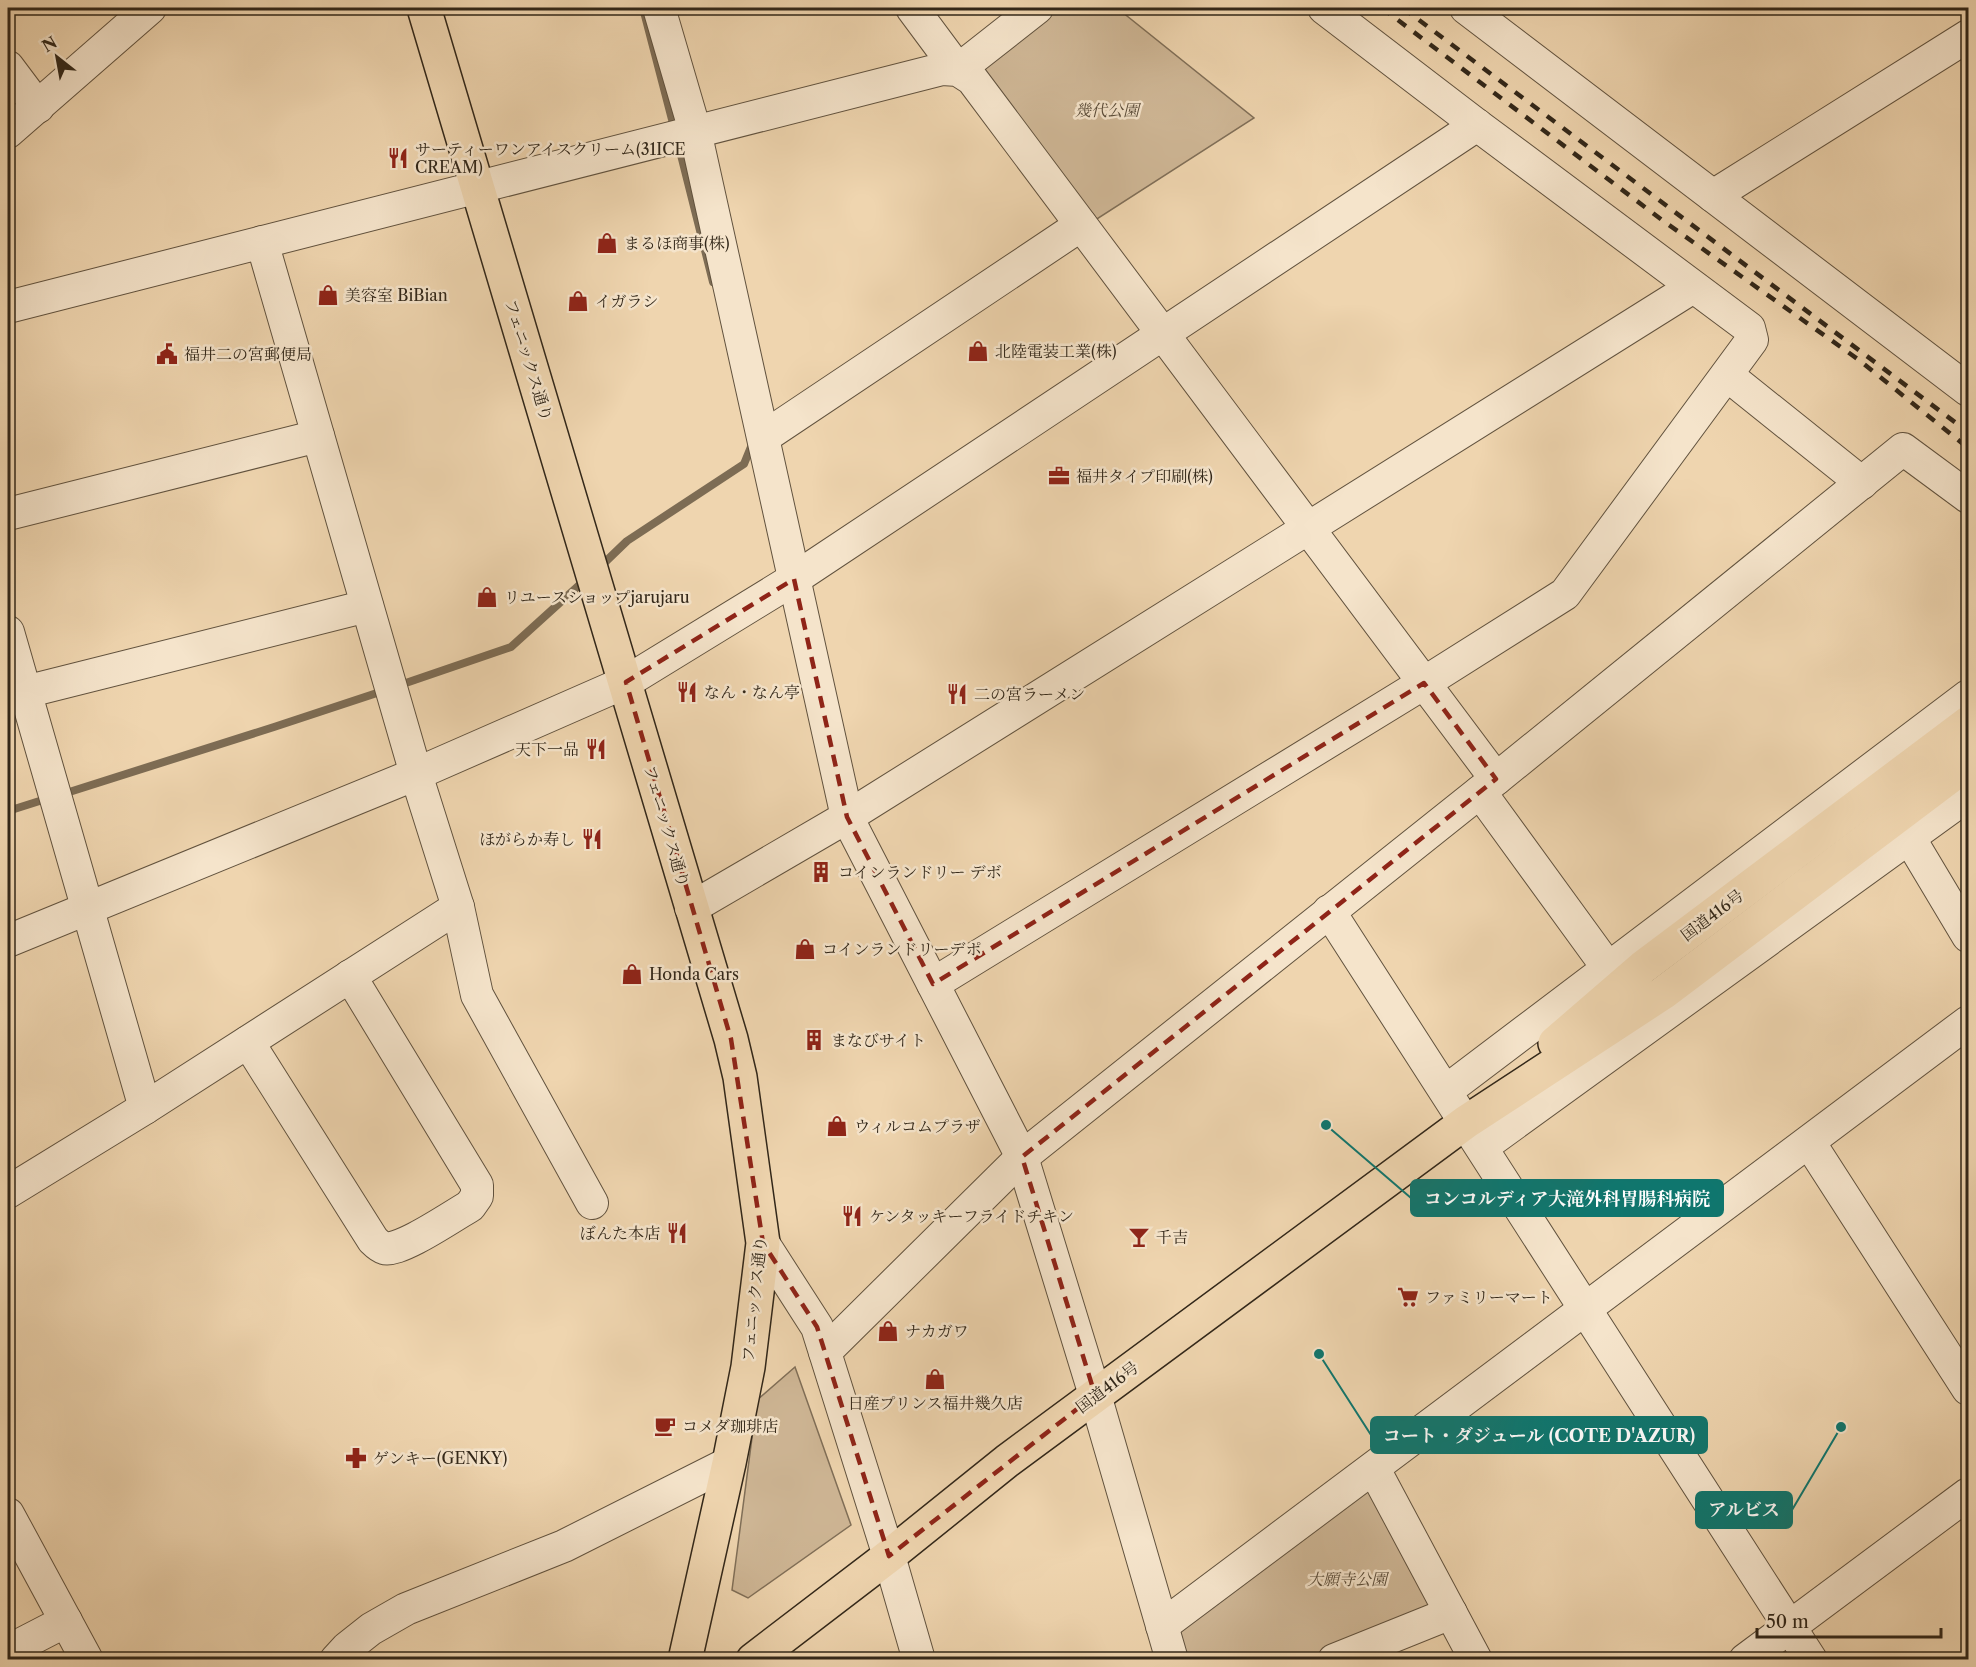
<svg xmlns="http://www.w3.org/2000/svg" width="1976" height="1667" font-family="'Libre Caslon Text','Noto Serif JP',serif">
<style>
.green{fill:#cfb796;stroke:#806f58;stroke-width:1.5}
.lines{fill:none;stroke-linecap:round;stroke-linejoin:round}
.stream{stroke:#7d6c54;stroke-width:8}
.minor-casing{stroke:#61523e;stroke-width:34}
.major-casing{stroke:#322719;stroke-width:36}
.highway-casing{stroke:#322719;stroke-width:36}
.minor{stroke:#f5e4cb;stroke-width:32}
.major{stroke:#efd5af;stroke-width:33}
.highway{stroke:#efd5af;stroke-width:33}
.rail{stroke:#322719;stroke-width:4.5;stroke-dasharray:10 10;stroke-linecap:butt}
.marked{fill:none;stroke:#8f2418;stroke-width:4.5;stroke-dasharray:12 8;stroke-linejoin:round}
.labels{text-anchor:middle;stroke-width:5;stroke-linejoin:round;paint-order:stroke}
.park-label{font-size:16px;font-style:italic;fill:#594b38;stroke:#f5e4cb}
.poi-label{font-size:16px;fill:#322719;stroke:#f5e4cb;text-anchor:start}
.street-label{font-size:16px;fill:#322719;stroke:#f5e4cb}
.leader{fill:none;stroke:#0f766e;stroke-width:2}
.callout-dot{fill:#0f766e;stroke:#f5e4cb;stroke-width:2}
.callout{fill:#0f766e;stroke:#0f766e;stroke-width:2}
.callout-label{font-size:18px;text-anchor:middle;font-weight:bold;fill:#fff}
</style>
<rect width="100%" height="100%" fill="#efd5af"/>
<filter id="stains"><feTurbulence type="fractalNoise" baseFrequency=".00333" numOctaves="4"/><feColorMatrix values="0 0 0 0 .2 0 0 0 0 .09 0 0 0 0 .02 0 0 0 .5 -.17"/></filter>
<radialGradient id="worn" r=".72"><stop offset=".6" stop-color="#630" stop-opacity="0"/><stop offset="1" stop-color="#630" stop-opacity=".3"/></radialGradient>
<!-- green -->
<g class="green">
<path d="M1045 8H1117L1254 118 1086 226 970 68Z"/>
<path d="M795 1367 851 1525 748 1598 732 1590 757 1400Z"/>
<path d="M1363 1485 1380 1488 1444 1612 1323 1659H1177L1168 1628Z"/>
</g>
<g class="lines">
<!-- stream -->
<g class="stream">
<path d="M643 8 675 131"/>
<path d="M678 143 713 282"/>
<path d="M600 567 627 541 744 464 753 442"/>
<path d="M397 686 511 647 586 579"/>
<path d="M63 794 274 727 386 690"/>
<path d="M8 811 49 798"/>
</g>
<defs>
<g id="minor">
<path d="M659 8 695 131 847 817 1022 1157 1095 1395 1172 1660"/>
<path d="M912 8 958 70 1037 8"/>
<path d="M1466 8 1968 390"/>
<path d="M8 67 38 107"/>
<path d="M8 132 150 8"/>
<path d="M1713 196 1968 36"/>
<path d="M8 307 942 69 958 70 972 79 1496 779"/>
<path d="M1727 375 1862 483"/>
<path d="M764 437 1081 225"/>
<path d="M8 514 318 436"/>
<path d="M8 632 145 1108"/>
<path d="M25 692 367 606"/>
<path d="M1480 792 1608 968"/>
<path d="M1910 839 1968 936"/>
<path d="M458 907 477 995 592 1203"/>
<path d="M691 908 847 817 1693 287"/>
<path d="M1329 911 1811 1660"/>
<path d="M8 941 416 774 626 682 794 579 1477 125"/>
<path d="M933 984 1424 683 1565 594 1752 340 1749 328 1477 125 1324 8"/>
<path d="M248 1042 373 1240C376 1243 380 1247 384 1248 399 1253 454 1215 470 1206L477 1196V1185L350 976"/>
<path d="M1446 1091 1968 696"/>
<path d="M1809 1142 1968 1389"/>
<path d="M1482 1147 1968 795"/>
<path d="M8 1192 145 1108 458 907 416 774 262 242"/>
<path d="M763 1243 817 1327 889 1556 919 1660"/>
<path d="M825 1352 1022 1157 1496 779 1903 449 1968 497"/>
<path d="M1374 1469 1476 1660"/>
<path d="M8 1514 87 1660"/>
<path d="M1162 1626 1968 1022"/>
<path d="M8 1651 66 1621"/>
<path d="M336 1660 347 1648 371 1629 406 1609 564 1546 729 1463"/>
<path d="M1334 1660 1451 1613"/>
<path d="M1745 1660 1968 1494"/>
</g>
<path id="major" d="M424 8 731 1039 740 1077 763 1243 748 1367 729 1463 685 1660"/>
<g id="highway">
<path d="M1555 1043 1643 967 1968 723"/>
<path d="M753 1660 889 1556 1007 1461 1466 1122 1663 993 1968 763"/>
</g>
</defs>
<!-- minor casing -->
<use href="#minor" class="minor-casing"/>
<!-- major casing -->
<use href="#major" class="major-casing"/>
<!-- highway casing -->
<use href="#highway" class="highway-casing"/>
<!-- minor -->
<use href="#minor" class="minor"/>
<!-- major -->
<use href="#major" class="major"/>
<!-- highway -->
<use href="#highway" class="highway"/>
<!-- rail -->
<g class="rail">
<path d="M1382 8 1662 220 1859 360 1968 448"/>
<path d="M1403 8 1968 432"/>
</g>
</g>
<!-- marked area -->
<path class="marked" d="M794 579 847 817 933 984 1424 683 1496 779 1022 1157 1095 1395 889 1556 817 1327 763 1243 731 1039 626 682Z"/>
<!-- icons -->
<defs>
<symbol id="restaurant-bare" viewBox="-9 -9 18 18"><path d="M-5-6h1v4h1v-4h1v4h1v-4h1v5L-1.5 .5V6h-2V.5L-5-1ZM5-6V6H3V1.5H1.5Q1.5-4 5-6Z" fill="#8f2418" stroke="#f5e4cb" stroke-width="2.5" paint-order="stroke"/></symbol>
<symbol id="shop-bare" viewBox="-9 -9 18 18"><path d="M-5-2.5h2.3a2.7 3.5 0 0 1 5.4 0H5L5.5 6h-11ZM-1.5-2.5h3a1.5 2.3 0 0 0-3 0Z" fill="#8f2418" stroke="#f5e4cb" stroke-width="2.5" paint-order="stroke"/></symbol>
<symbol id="civic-bare" viewBox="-9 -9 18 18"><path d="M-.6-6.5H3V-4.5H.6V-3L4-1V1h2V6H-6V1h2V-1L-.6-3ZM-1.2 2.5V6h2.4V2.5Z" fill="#8f2418" stroke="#f5e4cb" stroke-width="2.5" paint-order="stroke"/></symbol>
<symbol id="office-bare" viewBox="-9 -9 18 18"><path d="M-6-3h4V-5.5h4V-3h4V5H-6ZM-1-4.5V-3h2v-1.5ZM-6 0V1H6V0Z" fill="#8f2418" stroke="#f5e4cb" stroke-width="2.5" paint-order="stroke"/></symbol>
<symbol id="building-bare" viewBox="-9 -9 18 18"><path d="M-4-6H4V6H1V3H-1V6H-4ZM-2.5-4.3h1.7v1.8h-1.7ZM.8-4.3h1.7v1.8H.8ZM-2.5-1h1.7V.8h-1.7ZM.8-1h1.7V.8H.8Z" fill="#8f2418" stroke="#f5e4cb" stroke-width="2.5" paint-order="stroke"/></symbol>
<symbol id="bar-bare" viewBox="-9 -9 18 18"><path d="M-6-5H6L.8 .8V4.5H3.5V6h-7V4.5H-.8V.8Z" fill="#8f2418" stroke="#f5e4cb" stroke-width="2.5" paint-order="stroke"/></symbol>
<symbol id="supermarket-bare" viewBox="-9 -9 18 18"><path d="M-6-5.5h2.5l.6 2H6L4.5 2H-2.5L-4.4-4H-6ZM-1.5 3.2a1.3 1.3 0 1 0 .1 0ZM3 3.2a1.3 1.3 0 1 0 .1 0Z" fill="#8f2418" stroke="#f5e4cb" stroke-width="2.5" paint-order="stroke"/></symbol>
<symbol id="cafe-bare" viewBox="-9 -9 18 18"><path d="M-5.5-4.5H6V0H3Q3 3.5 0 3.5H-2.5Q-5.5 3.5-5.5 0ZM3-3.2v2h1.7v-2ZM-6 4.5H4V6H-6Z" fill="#8f2418" stroke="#f5e4cb" stroke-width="2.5" paint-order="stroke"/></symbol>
<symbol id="pharmacy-bare" viewBox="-9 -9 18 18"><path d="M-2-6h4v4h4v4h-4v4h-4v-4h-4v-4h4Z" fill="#8f2418" stroke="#f5e4cb" stroke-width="2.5" paint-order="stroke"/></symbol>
</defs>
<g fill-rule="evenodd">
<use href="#restaurant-bare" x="383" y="143" width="30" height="30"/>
<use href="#shop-bare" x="592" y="228" width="30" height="30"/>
<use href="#shop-bare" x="313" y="280" width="30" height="30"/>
<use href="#shop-bare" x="563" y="286" width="30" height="30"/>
<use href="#shop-bare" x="963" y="336" width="30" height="30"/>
<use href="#civic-bare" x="152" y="339" width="30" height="30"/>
<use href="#office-bare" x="1044" y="461" width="30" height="30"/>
<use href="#shop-bare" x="472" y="582" width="30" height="30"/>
<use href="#restaurant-bare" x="672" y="677" width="30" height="30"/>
<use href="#restaurant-bare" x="942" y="679" width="30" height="30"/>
<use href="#restaurant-bare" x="581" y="734" width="30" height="30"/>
<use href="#restaurant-bare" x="577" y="824" width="30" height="30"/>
<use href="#building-bare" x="806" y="857" width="30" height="30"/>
<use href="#shop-bare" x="790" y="934" width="30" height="30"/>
<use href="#shop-bare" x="617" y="959" width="30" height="30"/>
<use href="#building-bare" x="799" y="1025" width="30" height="30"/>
<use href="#shop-bare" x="822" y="1111" width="30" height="30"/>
<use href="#restaurant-bare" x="837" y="1201" width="30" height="30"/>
<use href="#restaurant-bare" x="662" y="1218" width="30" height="30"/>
<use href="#bar-bare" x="1124" y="1222" width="30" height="30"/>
<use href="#supermarket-bare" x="1393" y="1282" width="30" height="30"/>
<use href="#shop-bare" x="873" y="1316" width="30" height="30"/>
<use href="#shop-bare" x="920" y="1364" width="30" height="30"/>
<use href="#cafe-bare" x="650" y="1411" width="30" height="30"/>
<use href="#pharmacy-bare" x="341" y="1443" width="30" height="30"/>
</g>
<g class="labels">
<!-- park labels -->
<g class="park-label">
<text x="1107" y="116">幾代公園</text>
<text x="1347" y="1585">大願寺公園</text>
</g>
<!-- poi labels -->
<g class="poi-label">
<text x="415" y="155">サーティーワンアイスクリーム(31ICE<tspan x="415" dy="18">CREAM)</tspan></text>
<text x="624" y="249">まるほ商事(株)</text>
<text x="345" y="301">美容室 BiBian</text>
<text x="595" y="307">イガラシ</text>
<text x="995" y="357">北陸電装工業(株)</text>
<text x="184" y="360">福井二の宮郵便局</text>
<text x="1076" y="482">福井タイプ印刷(株)</text>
<text x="504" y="603">リユースショップjarujaru</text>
<text x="704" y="698">なん・なん亭</text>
<text x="974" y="700">二の宮ラーメン</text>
<text x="579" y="755" text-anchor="end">天下一品</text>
<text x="575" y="845" text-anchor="end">ほがらか寿し</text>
<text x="838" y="878">コインランドリー デボ</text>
<text x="822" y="955">コインランドリーデポ</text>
<text x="649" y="980">Honda Cars</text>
<text x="831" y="1046">まなびサイト</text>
<text x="854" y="1132">ウィルコムプラザ</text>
<text x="869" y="1222">ケンタッキーフライドチキン</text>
<text x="660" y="1239" text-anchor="end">ぼんた本店</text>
<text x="1156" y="1243">千吉</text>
<text x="1425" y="1303">ファミリーマート</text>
<text x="905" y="1337">ナカガワ</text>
<text x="935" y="1409" text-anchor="middle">日産プリンス福井幾久店</text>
<text x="682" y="1432">コメダ珈琲店</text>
<text x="373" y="1464">ゲンキー(GENKY)</text>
</g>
<!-- street labels -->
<g class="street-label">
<text transform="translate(529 360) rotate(73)" y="6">フェニックス通り</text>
<text transform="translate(667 826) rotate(74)" y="6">フェニックス通り</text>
<text transform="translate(1712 915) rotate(-37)" y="6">国道416号</text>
<text transform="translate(754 1299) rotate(-84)" y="6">フェニックス通り</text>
<text transform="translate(1107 1387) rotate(-37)" y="6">国道416号</text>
</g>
</g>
<!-- callouts -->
<path class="leader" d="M1326 1125L1411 1198M1319 1354L1371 1435M1841 1427L1792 1510"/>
<g class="callout-dot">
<circle cx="1326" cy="1125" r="6"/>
<circle cx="1319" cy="1354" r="6"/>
<circle cx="1841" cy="1427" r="6"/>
</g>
<g class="callout">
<rect x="1411" y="1180" width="312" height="36" rx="6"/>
<rect x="1371" y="1417" width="336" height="36" rx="6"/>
<rect x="1696" y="1492" width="96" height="36" rx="6"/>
</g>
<g class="callout-label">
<text x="1567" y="1205">コンコルディア大滝外科胃腸科病院</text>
<text x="1539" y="1442">コート・ダジュール (COTE D'AZUR)</text>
<text x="1744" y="1516">アルビス</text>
</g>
<!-- margin -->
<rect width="1976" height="1667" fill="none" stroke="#efd5af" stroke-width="30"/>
<rect x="9" y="9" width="1958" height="1649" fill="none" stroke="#322719" stroke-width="3"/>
<rect x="15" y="15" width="1946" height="1637" fill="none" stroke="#322719" stroke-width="1.5"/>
<!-- north arrow -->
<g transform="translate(57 57) rotate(329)" stroke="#f5e4cb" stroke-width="4.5" paint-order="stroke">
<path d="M0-4.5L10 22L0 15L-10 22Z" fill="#322719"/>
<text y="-9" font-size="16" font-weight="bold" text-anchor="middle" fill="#322719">N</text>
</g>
<!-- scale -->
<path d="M1757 1628v9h184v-9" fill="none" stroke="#322719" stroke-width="3"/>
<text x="1766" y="1628" font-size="18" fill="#322719" stroke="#f5e4cb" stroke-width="4.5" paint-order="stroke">50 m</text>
<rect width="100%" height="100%" filter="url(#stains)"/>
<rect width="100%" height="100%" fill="url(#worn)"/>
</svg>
